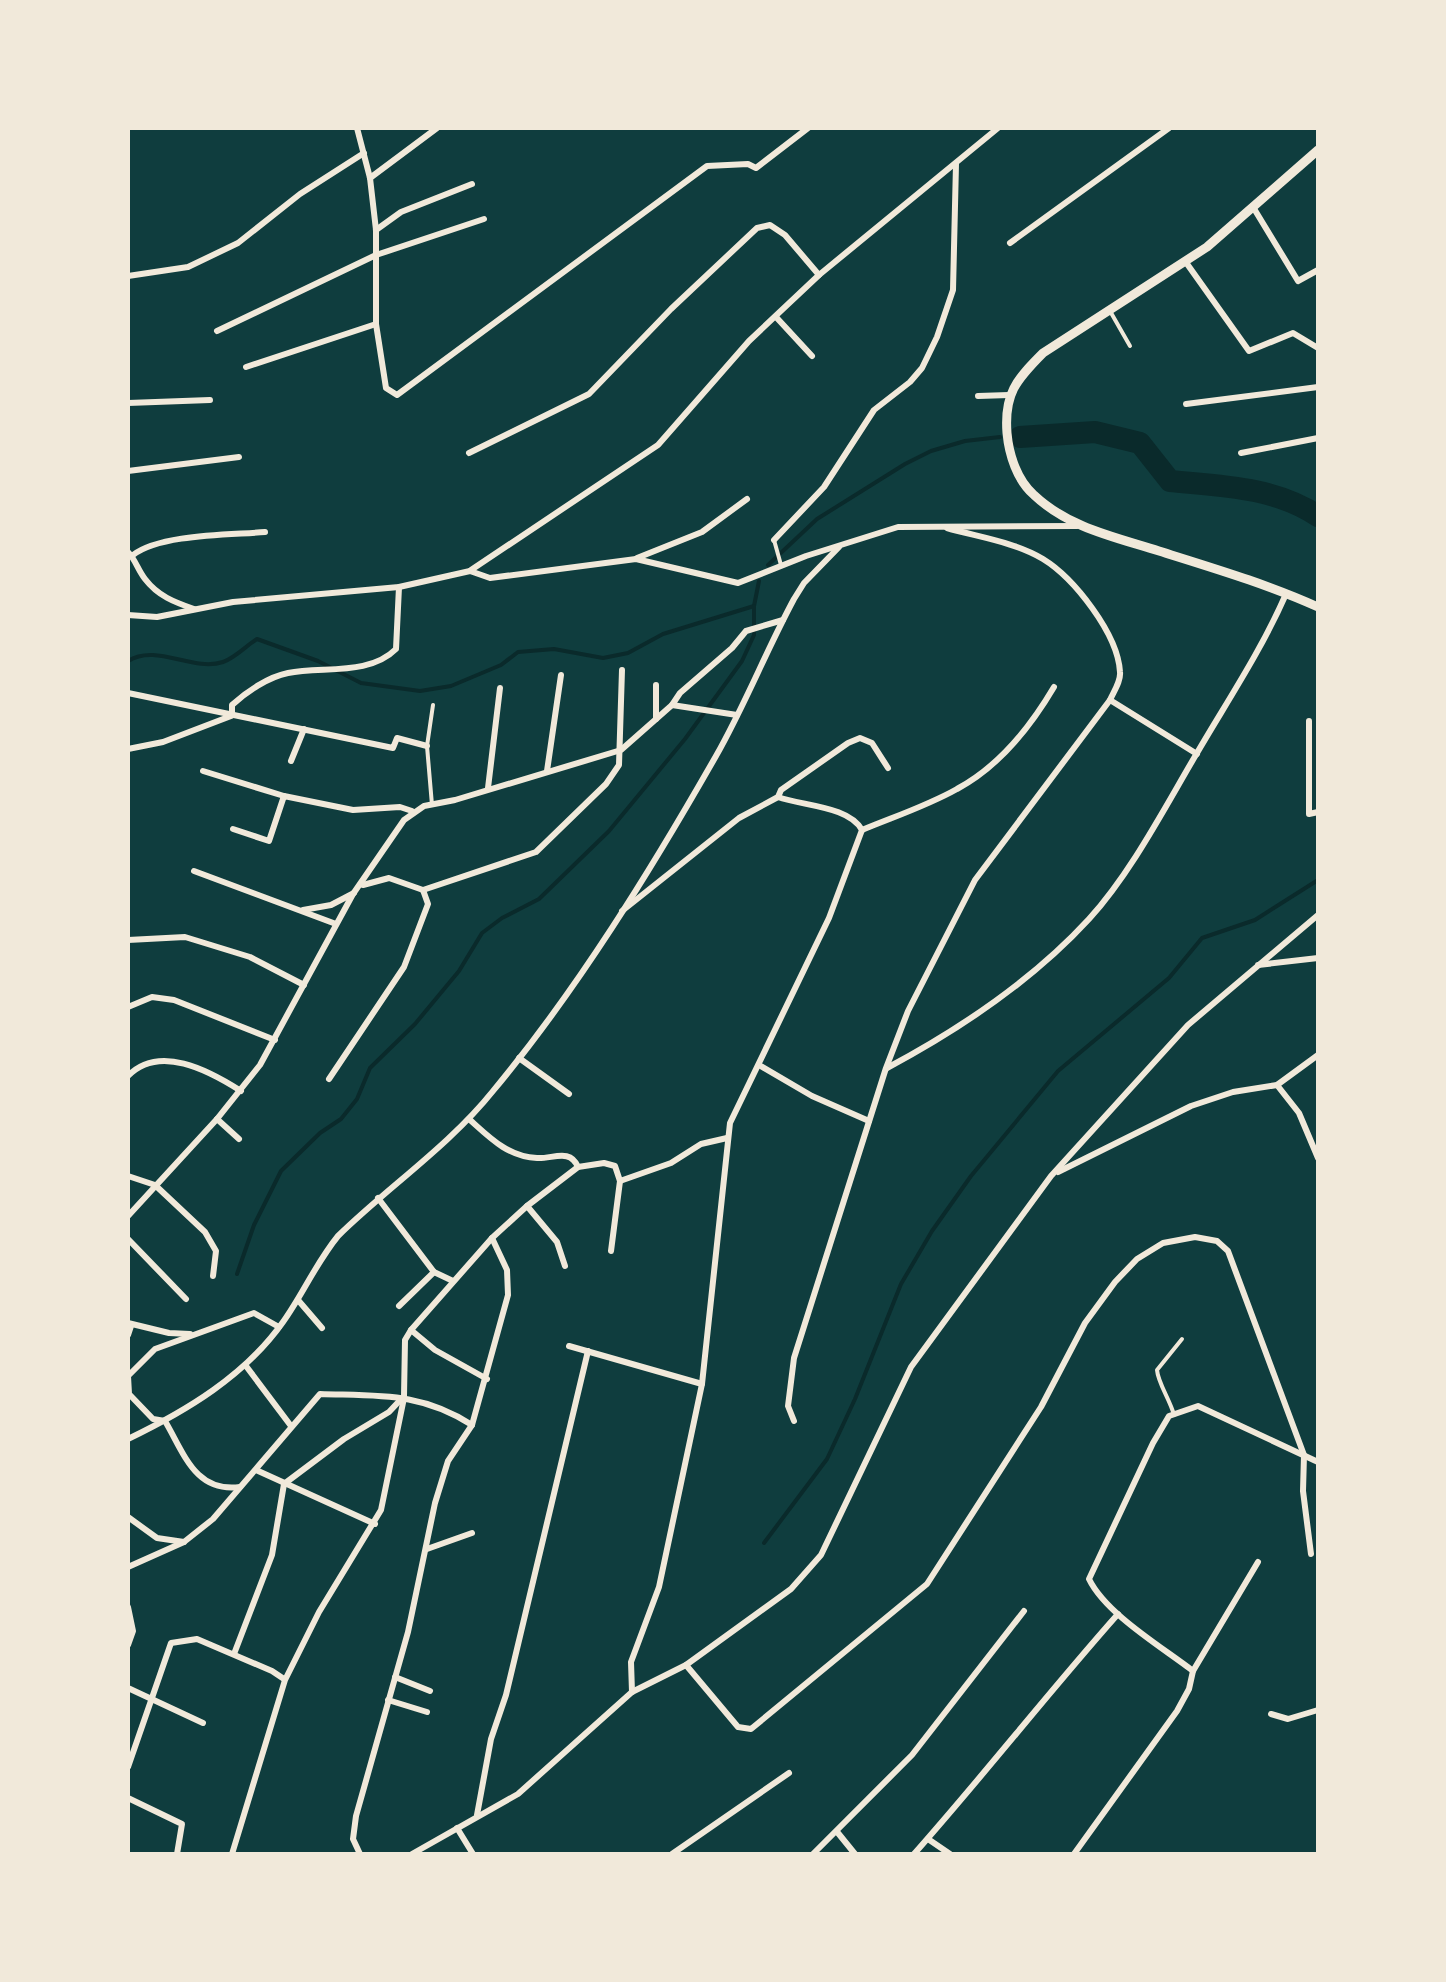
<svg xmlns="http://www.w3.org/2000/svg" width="1446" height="1982" font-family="'Source Serif 4',serif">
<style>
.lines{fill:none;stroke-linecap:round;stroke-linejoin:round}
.stream{stroke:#0a2a2b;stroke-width:4}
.river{stroke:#0a2a2b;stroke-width:22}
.pedestrian{stroke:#f1e9da;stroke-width:4}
.minor{stroke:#f1e9da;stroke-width:6}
.secondary{stroke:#f1e9da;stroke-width:9}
</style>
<rect width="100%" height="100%" fill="#0f3d3e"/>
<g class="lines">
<!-- stream -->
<g class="stream">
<path d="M768 565 817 519 905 464 931 451 965 441 1000 437"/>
<path d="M128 661C157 643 192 672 223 662 235 658 247 645 257 639L318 661 361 683 420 691 451 686 501 665 518 652 554 649 603 658 628 653 663 634 754 606 759 581"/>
<path d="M237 1274 254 1225 281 1171 320 1133 341 1119 357 1099 370 1068 415 1024 459 971 482 933 502 918 539 899 609 831 685 739 742 661 754 635V606"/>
<path d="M764 1543 827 1459 855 1399 901 1284 932 1231 971 1176 1058 1071 1169 978 1202 938 1255 920 1318 880"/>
</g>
<!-- river -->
<path class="river" d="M1020 437 1095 432 1140 443 1170 481C1222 486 1274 487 1318 516"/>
<!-- pedestrian -->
<g class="pedestrian">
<path d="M1110 311 1130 346"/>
<path d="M774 540 781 565"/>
<path d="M432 805 427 746 433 705"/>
<path d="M1174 1415C1170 1400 1158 1383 1157 1370L1182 1339"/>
</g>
<!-- minor -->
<g class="minor">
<path d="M357 128 370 178 376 230V324L386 388 397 395 707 166 748 164 756 168 808 128"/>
<path d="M370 178 437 128"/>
<path d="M1253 207 1298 281 1318 270"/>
<path d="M376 230 401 212 472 184"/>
<path d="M1010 243 1169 128"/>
<path d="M1185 261 1249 351 1293 333 1318 348"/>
<path d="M128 276 188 267 238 243 300 194 364 153"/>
<path d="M776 317 812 356"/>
<path d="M217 331 376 255 484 219"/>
<path d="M246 367 376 324"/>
<path d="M978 396 1009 395"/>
<path d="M128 403 210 400"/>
<path d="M1186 404 1318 387"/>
<path d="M469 453 589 394 671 309 757 228 770 225 785 235 819 275"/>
<path d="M1241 453 1318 438"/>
<path d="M128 471 239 457"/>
<path d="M774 540 824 487 874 410 910 382 922 368 937 337 953 290 956 164"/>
<path d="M128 552C135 559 138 570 145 579 158 596 174 602 194 609"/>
<path d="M133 555C160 534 230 535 265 532"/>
<path d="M637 558 702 532 747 499"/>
<path d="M471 570 658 445 749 341 819 275 998 128"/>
<path d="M128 615 157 617 233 602 399 587 470 571 490 578 636 559 738 583 806 556 898 527 1077 526"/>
<path d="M128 693 393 748 397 738 427 746"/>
<path d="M1110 700 1197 754"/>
<path d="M672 705 737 715"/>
<path d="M232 715V705C246 692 268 677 288 673 323 666 369 676 396 649L399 587"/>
<path d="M656 719V685"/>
<path d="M1309 721V814L1318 812"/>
<path d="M128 749 163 742 231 716"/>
<path d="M291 761 304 729"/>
<path d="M203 771 284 796"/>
<path d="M547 771 561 675"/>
<path d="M488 788 500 688"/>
<path d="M233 829 269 841 284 796 353 810 400 807 412 811"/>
<path d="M862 830C893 817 927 806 957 789 998 767 1031 726 1054 687"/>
<path d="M194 871 336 924"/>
<path d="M363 885 389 878 423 890 536 852 606 784 619 765 622 670"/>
<path d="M303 910 331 905 354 893"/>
<path d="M622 911 739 818 778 797 781 790 848 743 860 738 872 743 888 768"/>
<path d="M128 940 185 937 250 957 304 985"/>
<path d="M1258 965 1318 958"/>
<path d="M128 1007 152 997 174 1000 275 1040"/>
<path d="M519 1058 569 1094"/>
<path d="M759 1065 812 1096 869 1121"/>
<path d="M887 1068C960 1029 1033 980 1089 919 1131 873 1165 807 1197 753 1228 700 1261 651 1286 594"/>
<path d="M128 1076C159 1044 208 1070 241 1091"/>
<path d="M329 1079 404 967 428 904 423 890"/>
<path d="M1277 1085 1299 1113 1318 1158"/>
<path d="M217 1119 239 1139"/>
<path d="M469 1119C489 1137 508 1157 537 1158 553 1159 570 1148 578 1167"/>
<path d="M1058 1172 1191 1106 1233 1092 1277 1085 1318 1055"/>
<path d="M128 1176 155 1185 205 1232 216 1251 213 1276"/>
<path d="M620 1181 671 1163 701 1144 727 1138"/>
<path d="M378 1198 434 1272 453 1281"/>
<path d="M527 1206 557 1242 565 1266"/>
<path d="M128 1216 217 1119 260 1065 353 894 404 820 424 806 455 800 621 750 672 705 680 693 732 648 746 631 783 620"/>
<path d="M128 1239 186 1299"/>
<path d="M298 1300 322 1328"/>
<path d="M399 1306 434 1272"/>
<path d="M128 1323 169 1333 190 1334"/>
<path d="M411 1330 435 1350 487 1379"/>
<path d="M128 1335 131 1326"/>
<path d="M569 1346 702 1384"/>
<path d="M246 1366 291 1426"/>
<path d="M794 1421 788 1406 794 1358 886 1068 908 1011 975 880 1110 700C1114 691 1121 681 1120 672 1118 634 1074 578 1043 559 1015 542 978 537 947 528"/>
<path d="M128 1439C186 1411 245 1376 283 1322 303 1294 316 1263 338 1236 388 1187 449 1146 493 1091 577 990 651 870 716 756 745 705 766 651 794 599L804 583 839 547"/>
<path d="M256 1470 375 1524"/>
<path d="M284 1484 344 1439 389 1412 404 1396 405 1340 411 1330 492 1238 527 1206 578 1167 604 1163 615 1166 620 1181 611 1251"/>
<path d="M240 1487C195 1493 184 1453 165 1421L153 1419 129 1394 128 1376 155 1349 254 1313 279 1327"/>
<path d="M128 1517 157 1538 184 1542"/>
<path d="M427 1549 472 1533"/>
<path d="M128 1567 184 1542 213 1519 320 1394C379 1396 421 1392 472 1425"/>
<path d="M128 1607 133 1631 128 1645"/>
<path d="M234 1654 272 1555 284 1484"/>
<path d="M686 1665 738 1727 751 1729 927 1584 1041 1407 1085 1323 1115 1282 1137 1259 1163 1243 1195 1237 1217 1241 1228 1251 1304 1455 1303 1491 1311 1554"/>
<path d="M1193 1671C1162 1647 1106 1614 1089 1579L1153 1443 1169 1416 1198 1406 1318 1462"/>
<path d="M395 1677 430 1691"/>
<path d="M128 1688 203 1723"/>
<path d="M632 1692 631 1662 659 1587 702 1384 730 1123 829 918 862 830C849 806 803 806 778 797"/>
<path d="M388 1700 427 1712"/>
<path d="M1271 1714 1288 1719 1318 1710"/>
<path d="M128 1767 171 1643 197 1639 272 1671 284 1679"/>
<path d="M128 1798 182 1824 177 1854"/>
<path d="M477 1815 491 1739 506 1695 588 1351"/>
<path d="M457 1828 473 1854"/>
<path d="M838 1833 855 1854"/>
<path d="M928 1839 950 1854"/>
<path d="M232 1854 285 1680 319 1612 381 1510 404 1398"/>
<path d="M360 1854 353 1839 356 1816 408 1632 435 1503 448 1461 472 1425 508 1295 507 1270 492 1238"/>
<path d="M412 1854 518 1794 632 1692 686 1665 791 1589 821 1555 911 1367 1051 1176 1188 1025 1318 915"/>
<path d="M672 1854 789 1773"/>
<path d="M813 1854 912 1755 1024 1611"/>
<path d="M914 1854C984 1775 1048 1693 1118 1614"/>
<path d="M1074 1854 1177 1711 1189 1689 1193 1671 1258 1562"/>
</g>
<!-- secondary -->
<path class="secondary" d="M1318 150 1207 247 1043 353C1016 380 1004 394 1007 433 1009 455 1017 480 1034 495 1069 528 1115 537 1159 551 1213 568 1267 584 1318 607"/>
</g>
<!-- border -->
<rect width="1446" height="1982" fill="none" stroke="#f1e9da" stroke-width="260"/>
</svg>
